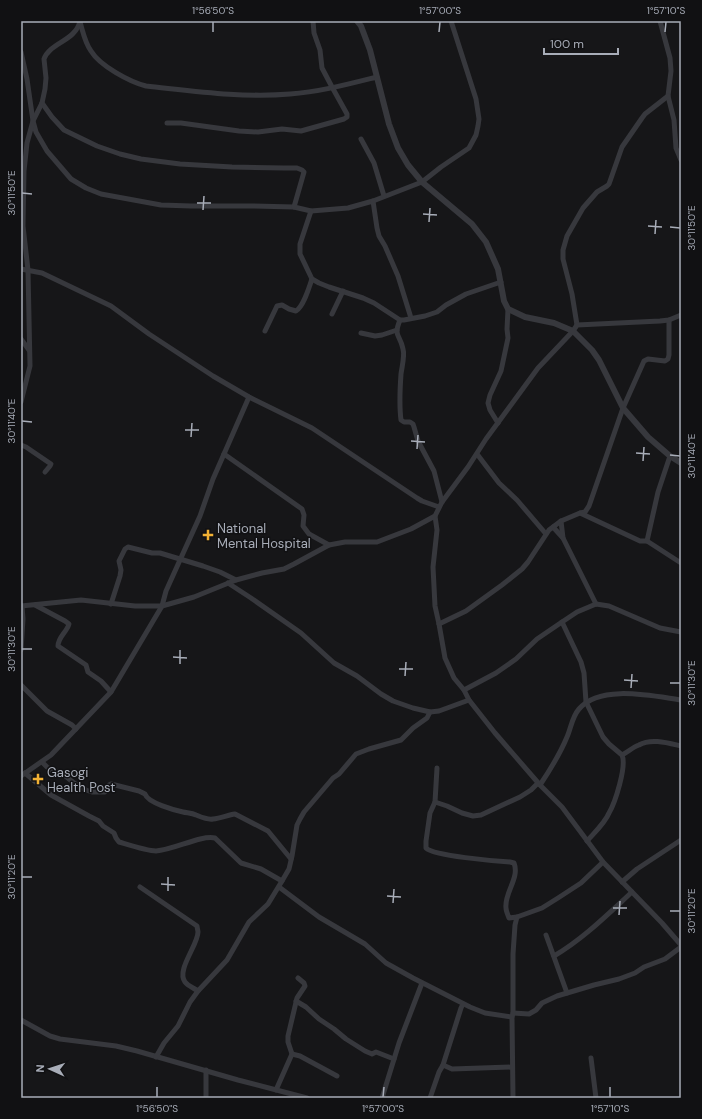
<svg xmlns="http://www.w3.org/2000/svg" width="702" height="1119" font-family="'DM Sans',sans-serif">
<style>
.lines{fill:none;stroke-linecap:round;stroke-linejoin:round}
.minor{stroke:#37383d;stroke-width:5}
.tertiary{stroke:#37383d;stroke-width:6}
.ticks{fill:none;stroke:#a8adb8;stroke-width:1.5}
.poi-dot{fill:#f2b134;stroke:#111113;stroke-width:1.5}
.labels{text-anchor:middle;stroke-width:3;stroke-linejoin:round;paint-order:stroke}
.poi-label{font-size:13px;fill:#a8adb8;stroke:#111113;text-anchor:start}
.neatline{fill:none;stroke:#a8adb8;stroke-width:1.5}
.ticks-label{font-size:10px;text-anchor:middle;fill:#a8adb8}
</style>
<rect width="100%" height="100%" fill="#161618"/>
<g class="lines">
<!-- minor -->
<g class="minor">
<path d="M660 21 670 58 671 71 668 96 674 120 676 148 681 160"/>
<path d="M80 22C83 32 85 43 91 51 100 66 130 82 146 86 194 91 242 98 290 94 319 92 349 84 377 77"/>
<path d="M21 52 27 79 33 121 36 132 47 151 71 179 86 188 101 194 161 205 191 206H253L294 207 311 211 348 208 373 201 422 182 441 167 469 148 476 135 478 126 479 119 476 99 451 21"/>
<path d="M42 103 52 117 64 130 97 146 120 154 141 159 180 164 232 167 284 168H297L302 170 304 172 294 207"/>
<path d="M167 123H181L239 131 258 132 282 129 301 131 344 119 347 117V114L332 87 322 68 320 50 314 33 313 21"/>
<path d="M361 139 374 163 384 196"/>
<path d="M373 201 377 228 379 236 385 246 398 276 411 318"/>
<path d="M311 211 300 244V254L312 279 319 283 329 287 363 298 374 303 400 320H404L425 316 437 312 446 305 466 294 501 282"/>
<path d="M21 269 42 273 111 306 149 334 213 376 249 397 312 428 417 498 422 501 439 507"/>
<path d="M332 314 343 291"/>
<path d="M400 320C393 337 400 334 403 349 405 356 402 366 401 374 400 388 399 405 401 420L404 422H410L413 424 414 427 418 441 434 471 442 502"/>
<path d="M577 325 572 294 563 259V250L567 236 583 208 597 192 607 186 609 184 622 147 642 118 645 114 668 96"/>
<path d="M265 331 277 306 282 305 289 309 296 311C304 306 309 287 312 279"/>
<path d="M361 333 375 336 382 335 397 330"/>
<path d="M21 339 29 350"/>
<path d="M21 402 30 366 28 270 23 226 24 171 27 143 33 121 42 103 45 89 46 78 44 59C49 43 76 41 80 21"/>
<path d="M498 423 490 410 488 403 490 395 501 371 508 338 507 329 508 309"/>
<path d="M21 445 26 447 48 462 51 464 50 466 45 472"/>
<path d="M224 454 302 509 304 515 303 526 309 534 329 545"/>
<path d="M477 454 499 483 517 500 546 534"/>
<path d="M580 513 585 512 589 506 623 408 644 361 648 359 665 361 668 359 669 355V320"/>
<path d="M435 516 437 530 433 567 435 606 439 624 445 658 454 678 464 690 469 700 495 733 540 785 562 807 603 862 662 923 681 945"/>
<path d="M561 521 563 538"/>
<path d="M553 527 563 538 596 604"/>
<path d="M647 541 658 492 670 456"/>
<path d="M228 583 251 598 301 633 334 663 357 676 381 694 393 701 413 708 430 712 439 711 469 700"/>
<path d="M111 604 120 576 121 570 119 561 125 549 128 547 152 553H160L203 566 220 572 236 580"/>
<path d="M35 605 65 621 69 624C67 632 58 637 58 646L86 665 88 672 101 681 111 692"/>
<path d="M21 606 81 600 135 606H162L194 597 236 580 262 573 284 569 294 564 329 545 345 542H377L411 529 435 516 442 502 468 467 486 439 538 368 573 331 577 325 660 321 669 320 681 315"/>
<path d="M562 622 581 662 584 673 586 702 603 737 609 744 622 755C627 766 615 803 609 813 605 823 594 833 587 841"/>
<path d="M439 624 466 611 502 585 522 569 528 562 549 530 561 521 580 513 640 541H647L681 563"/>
<path d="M21 650 23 619 22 606"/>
<path d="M21 685 47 711 72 725 76 729"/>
<path d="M464 690 496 673 516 659 537 639 562 622 577 612 596 604 609 606 660 628 681 632"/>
<path d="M622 755C628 752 633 747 639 745 651 738 668 743 681 746"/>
<path d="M42 762 47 767 53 771 63 774 74 783 86 790 92 792H105L108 789 109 785 111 784 139 791 145 794C148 803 174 810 183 812 187 813 192 813 196 815 201 817 207 820 213 819 221 818 228 815 235 814L268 831 291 859"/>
<path d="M437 768 435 802 430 813 426 841V848C434 856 495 861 510 862L514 863C520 878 504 893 506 908 506 911 508 915 509 918L517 917"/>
<path d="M25 773 51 795 89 816 99 821 103 826 114 833 116 838 119 842C129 845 147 851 156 851 174 850 200 835 215 838L241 863 261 869 282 881"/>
<path d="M21 776 51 755 111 692 162 606 166 591 180 560 200 516 213 479 249 397"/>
<path d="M540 785C550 770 560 754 567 737 571 728 572 717 579 709 600 684 652 696 681 700"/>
<path d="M435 802 447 806 462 813 473 816 481 815 520 797 531 790 538 783"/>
<path d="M622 882 637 869 681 840"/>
<path d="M140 887 197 926C197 927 198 931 198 932 198 945 176 970 185 982 188 986 194 988 198 991"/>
<path d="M279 887 319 917 365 944 386 963 413 978 470 1007 485 1013 512 1017"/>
<path d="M546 935 567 993"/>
<path d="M554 956C583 939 607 915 632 892"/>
<path d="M296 1001 306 1007 319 1019 334 1029 346 1039 365 1051 372 1054 376 1052 394 1059"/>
<path d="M513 1013 529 1014 536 1010 542 1003 557 996 594 985 619 979 635 973 644 967 665 959 681 947"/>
<path d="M21 1020 50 1036 60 1039 116 1046 137 1051 238 1080 307 1098"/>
<path d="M292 1054 300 1056 337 1076"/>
<path d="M156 1057 164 1043 178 1026 190 1002 198 991 227 960 249 922 268 904 282 881 289 869 292 856 297 825 300 819 304 812 333 778 339 774 356 754 369 749 401 740 413 728 427 718 430 712"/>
<path d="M591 1058 596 1098"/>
<path d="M443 1065 452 1069 512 1067"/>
<path d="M206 1070V1098"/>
<path d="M276 1090 292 1054 288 1042V1036L297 998 305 986 304 983 298 978"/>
<path d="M382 1098 399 1043 422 983"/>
<path d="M430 1098 439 1072 443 1065 461 1008 463 1004"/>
<path d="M513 1098 512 1017 513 1013V954L515 925 517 917 542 908 558 898 581 883 603 862"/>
</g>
<!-- tertiary -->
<path class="tertiary" d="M357 21 361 26 370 50 389 124 398 148 408 165 422 182 472 224 486 242 498 269 504 301 508 309 525 317 554 323 573 331 592 350 599 360 623 408 648 437 670 456 681 463"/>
</g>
<!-- ticks -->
<path class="ticks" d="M213 32V22M439 32 440 22M665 32 666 22M22 193 32 194M197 203H211M203 210 204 196M423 214 437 215M429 222 430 208M648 226 662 227M670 227 680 228M655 234 656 220M22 421 32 422M185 430H199M191 437 192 423M411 441 425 442M417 449 418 435M636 453 650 454M670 455 680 456M643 461 644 447M22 649H32M173 657 187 658M180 664V650M399 669H413M405 676 406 662M624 680 638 681M670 683H680M631 688 632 674M22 877H32M161 884 175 885M168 891V877M387 896 401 897M393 903 394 889M613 908H627M670 911H680M619 915 620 901M157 1097V1087M383 1097 384 1087M610 1097V1087"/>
<!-- markers -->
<g class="poi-dot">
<path d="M206 529h4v4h4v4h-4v4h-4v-4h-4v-4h4z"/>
<path d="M36 773h4v4h4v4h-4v4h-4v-4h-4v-4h4z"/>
</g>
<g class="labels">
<!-- poi labels -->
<g class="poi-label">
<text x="217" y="533">National<tspan x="217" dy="15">Mental Hospital</tspan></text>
<text x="47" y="777">Gasogi<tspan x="47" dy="15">Health Post</tspan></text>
</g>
</g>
<!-- border -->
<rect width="702" height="1119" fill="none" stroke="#111113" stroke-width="44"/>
<!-- north arrow -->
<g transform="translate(50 1069) rotate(273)" stroke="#111113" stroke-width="3" paint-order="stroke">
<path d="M0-3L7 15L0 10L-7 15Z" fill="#a8adb8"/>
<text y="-6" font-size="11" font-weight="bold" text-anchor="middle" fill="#a8adb8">N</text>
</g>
<!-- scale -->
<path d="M544 48v6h74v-6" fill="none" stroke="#a8adb8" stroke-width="2"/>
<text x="550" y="48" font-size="12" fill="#a8adb8" stroke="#111113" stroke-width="3" paint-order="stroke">100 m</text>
<rect x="22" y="22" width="658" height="1075" class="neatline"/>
<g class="ticks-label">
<text x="213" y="14">1°56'50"S</text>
<text x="440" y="14">1°57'00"S</text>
<text x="666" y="14">1°57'10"S</text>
<text transform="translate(11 193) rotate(-90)" y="4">30°11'50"E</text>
<text transform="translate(691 228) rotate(-90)" y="4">30°11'50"E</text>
<text transform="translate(11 421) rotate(-90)" y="4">30°11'40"E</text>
<text transform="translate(691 456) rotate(-90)" y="4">30°11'40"E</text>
<text transform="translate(11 649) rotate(-90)" y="4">30°11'30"E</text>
<text transform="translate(691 683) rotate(-90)" y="4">30°11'30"E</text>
<text transform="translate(11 877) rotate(-90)" y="4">30°11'20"E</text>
<text transform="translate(691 911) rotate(-90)" y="4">30°11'20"E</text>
<text x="157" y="1112">1°56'50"S</text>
<text x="383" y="1112">1°57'00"S</text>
<text x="610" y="1112">1°57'10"S</text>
</g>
</svg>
